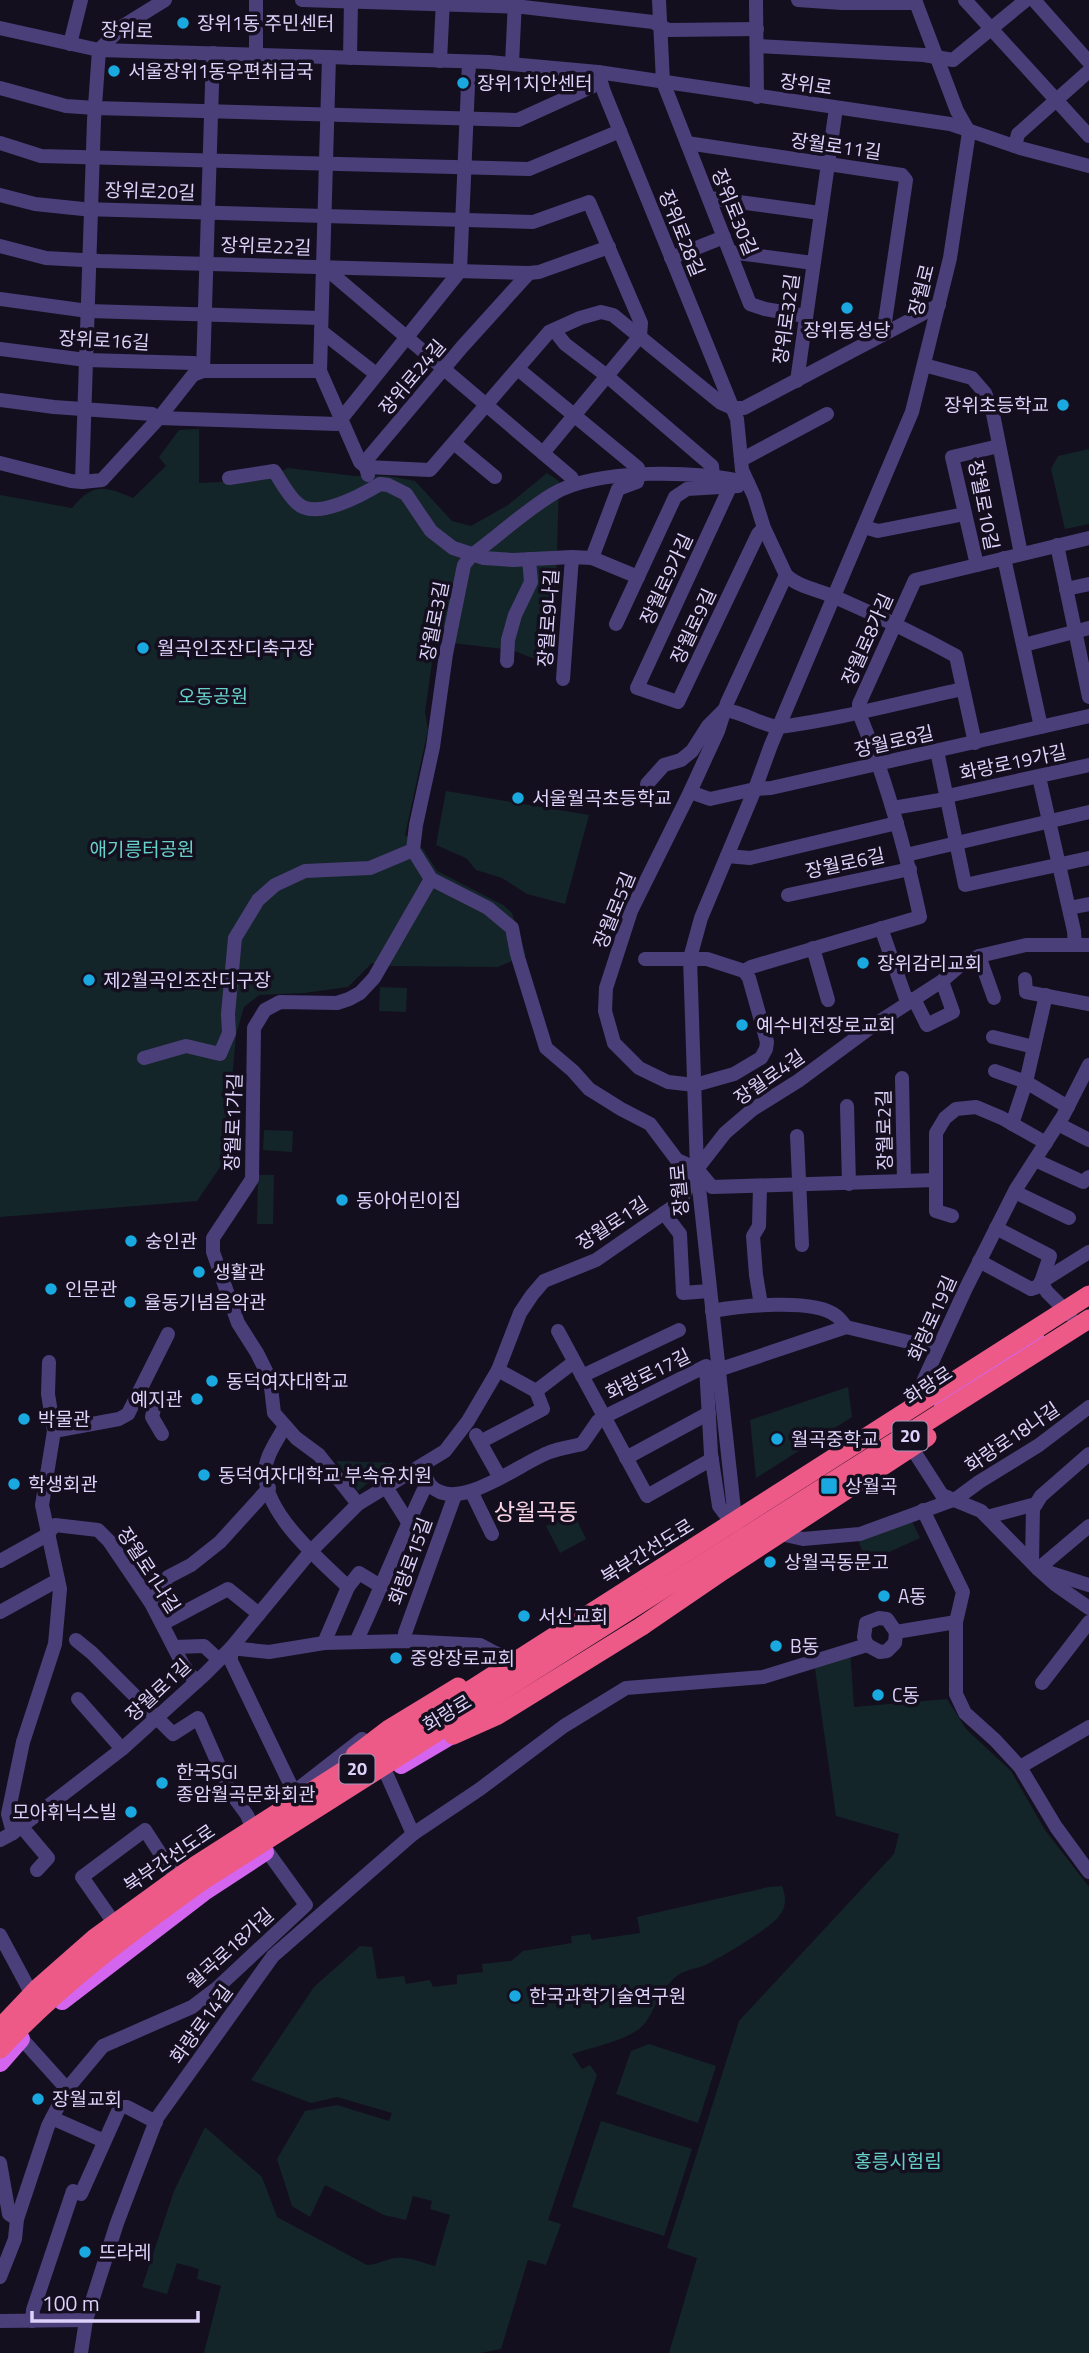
<svg xmlns="http://www.w3.org/2000/svg" width="1089" height="2353" font-family="'Titillium Web','Noto Sans KR',sans-serif">
<style>
.green{fill:#132528}
.lines{fill:none;stroke-linecap:round;stroke-linejoin:round}
.minor{stroke:#4b3f79;stroke-width:14}
.major{stroke:#d365ee;stroke-width:18}
.highway{stroke:#ed5a87;stroke-width:19}
.highway-bridge{stroke:#ed5a87;stroke-width:19}
.poi-dot{fill:#19a8df;stroke:#140f1f;stroke-width:2.5}
.labels{text-anchor:middle;stroke-width:7;stroke-linejoin:round;paint-order:stroke}
.shield{fill:#140f1f;stroke:#a198b8;stroke-width:2}
.shield-label{font-size:18px;font-weight:bold;fill:#ddd2fa}
.poi-label{font-size:19px;fill:#ddd2fa;stroke:#140f1f;text-anchor:start}
.street-label{font-size:19px;fill:#ddd2fa;stroke:#140f1f}
.park-label{font-size:19px;fill:#66d1c9;stroke:#140f1f}
.quarter-label{font-size:23px;fill:#fad4e5;stroke:#140f1f}
</style>
<rect width="100%" height="100%" fill="#140f1f"/>
<!-- green -->
<g class="green">
<path d="M199 429V483L264 480 288 468 355 476H388L415 481 452 521 471 526 508 505 547 473 559 481 554 658 535 659 512 650 435 641 425 712 428 730 405 835 423 849 437 871 503 905 512 913 526 955 498 967 392 966 372 963 348 987 304 993 259 995 244 1007 236 1035 225 1160 197 1201 0 1217V495L72 508C93 482 105 486 133 498L166 466 159 457 179 430Z"/>
<path d="M1089 449V524L1065 529 1051 469 1058 456Z"/>
<path d="M446 791 589 815 565 904 527 894 502 878 476 870 466 858 436 845Z"/>
<path d="M380 987 407 988 406 1012 379 1011Z"/>
<path d="M264 1130 293 1131 292 1152 263 1150Z"/>
<path d="M258 1175H274L273 1224H257Z"/>
<path d="M848 1387 852 1417 756 1478 750 1420Z"/>
<path d="M336 1461 393 1463 358 1491Z"/>
<path d="M573 1512 586 1539 560 1553 546 1526Z"/>
<path d="M912 1521 920 1538 867 1562 858 1540Z"/>
<path d="M850 1650 854 1707 947 1699 966 1729 1011 1771 1045 1830 1089 1887V2353H669L697 2258 667 2248 739 2021 894 1854 899 1834 836 1816 814 1662Z"/>
<path d="M782 1886C786 1897 787 1906 779 1916 771 1928 717 1960 703 1966 695 1969 685 1970 678 1975 659 1990 658 2005 645 2023 632 2040 592 2047 572 2054L582 2069 590 2065 597 2075 548 2220 561 2224 546 2265 528 2260 501 2349 480 2353H204L221 2286 197 2279 199 2269 177 2263 167 2294 142 2287 174 2191 205 2127 262 2177 277 2217 367 2265C380 2264 386 2259 395 2258 408 2256 423 2263 435 2266L450 2215 430 2209 432 2201 413 2196 406 2220 384 2215 325 2185 310 2217 292 2206 277 2159 305 2111 337 2105 389 2121 392 2113 337 2097 311 2103 251 2080 314 1987 360 1946 372 1947 377 1979 404 1976 406 1984 430 1980 433 1987 457 1984V1975L483 1972 482 1964 511 1961 523 1951 572 1943 571 1936 590 1934 592 1940 640 1933 637 1917 769 1887Z"/>
<path d="M649 2044 716 2066 698 2123 616 2094 631 2051Z"/>
<path d="M601 2121 692 2149 664 2236 572 2207Z"/>
</g>
<g class="lines">
<!-- minor -->
<g class="minor">
<path d="M302 0 523 7 653 22 668 30 757 29"/>
<path d="M659 0 663 82 750 304 765 309 805 316"/>
<path d="M756 0 757 97"/>
<path d="M798 0 842 3H916"/>
<path d="M965 0 1089 136"/>
<path d="M1034 0 1089 62"/>
<path d="M0 28 99 50 489 62 598 72 950 124 1020 148 1089 166"/>
<path d="M70 44 81 0"/>
<path d="M757 46 924 55 953 60 1026 0"/>
<path d="M256 54V0"/>
<path d="M329 57 320 371 360 462 366 467"/>
<path d="M350 58 351 0"/>
<path d="M440 61 443 0"/>
<path d="M512 64 515 0"/>
<path d="M598 72 604 92 737 419 742 470 754 496 764 528 786 575C798 587 819 590 835 597 876 615 916 634 956 656L975 743"/>
<path d="M0 88 66 106 95 108 518 120 593 86 598 72"/>
<path d="M0 143 41 156 529 169 620 131"/>
<path d="M687 143 902 175 906 180 883 335"/>
<path d="M1015 146 1018 134 1089 71"/>
<path d="M0 195 35 204 83 209 533 222 589 202 641 323 640 336 543 453"/>
<path d="M709 198 820 213"/>
<path d="M0 246 46 258 100 261 529 273 539 272 609 247"/>
<path d="M730 252 813 263"/>
<path d="M671 258 724 237"/>
<path d="M324 267 571 477 575 484"/>
<path d="M0 299 88 311 321 318"/>
<path d="M554 330 565 344 607 376 712 466 713 477"/>
<path d="M321 331 376 374"/>
<path d="M0 349 86 360 194 363 203 371"/>
<path d="M924 365 972 378 985 393 993 414 1021 554"/>
<path d="M518 369 638 468 639 474 637 482 618 489 592 558 572 557 563 679"/>
<path d="M203 371 213 53"/>
<path d="M797 381 836 108"/>
<path d="M0 400 54 407 152 414 159 418 337 424 460 271 469 62"/>
<path d="M454 443 495 477"/>
<path d="M741 460 827 414"/>
<path d="M0 463 71 481 82 482 102 480 159 418 193 375 203 371H320"/>
<path d="M366 467 430 470 549 332 580 318 601 312 613 315 721 403 732 408H744L939 305"/>
<path d="M368 475 366 467 369 457 462 347 529 273"/>
<path d="M229 478 274 471C281 481 287 494 297 503 315 521 362 495 380 484L388 485 406 494 431 531 453 548 484 558 513 560 572 557"/>
<path d="M82 482 94 120 99 50 123 26 165 0"/>
<path d="M748 483C701 470 596 468 553 494 526 510 498 536 472 555L464 565 446 654 433 747 416 825 413 850 431 879 488 908 512 928 517 954 546 1048 573 1071 589 1089 621 1109 650 1124 677 1160 697 1169 712 1187 936 1180"/>
<path d="M730 487 637 688 678 702 758 534 764 528"/>
<path d="M864 527 878 531 965 514"/>
<path d="M1057 545 1089 697"/>
<path d="M592 558 638 577"/>
<path d="M1004 558 1041 727"/>
<path d="M977 565 952 457 999 446"/>
<path d="M1066 589 1089 584"/>
<path d="M616 624 675 497 687 489 738 486"/>
<path d="M1024 645 1089 628"/>
<path d="M507 661 508 640 515 615 531 582 529 559"/>
<path d="M937 751 965 885 1089 858"/>
<path d="M1039 777 1074 931 1075 945"/>
<path d="M647 784 664 765 681 760 692 751 708 726 724 710C744 712 760 725 779 727 841 719 902 702 963 689"/>
<path d="M690 792 710 799 755 789 771 788 1089 716"/>
<path d="M893 808 940 800 952 795 1089 765"/>
<path d="M906 855 1089 812"/>
<path d="M727 856 750 858 897 823"/>
<path d="M788 895 910 869"/>
<path d="M1069 908 1089 904"/>
<path d="M881 928 906 999H914L927 1025 953 1012 942 981"/>
<path d="M813 948 828 1000"/>
<path d="M979 956 994 998"/>
<path d="M645 959H707L744 971 749 978 767 1042 766 1049 761 1058 734 1074 695 1085 668 1082 639 1068 614 1043 605 1011 606 988 631 911 690 792 718 731 727 703 786 575"/>
<path d="M744 971 751 967 920 917C905 847 886 779 859 713V704L915 580 1089 538"/>
<path d="M1025 979 1026 992 1089 1004"/>
<path d="M993 1037 1034 1047"/>
<path d="M144 1058 186 1046 220 1054 229 1033 228 1014 235 938 258 900 275 885 305 871 370 868 413 850"/>
<path d="M995 1071 1026 1082 1068 1107"/>
<path d="M902 1078 904 1181"/>
<path d="M847 1106 849 1184"/>
<path d="M1012 1124 1026 1082 1046 995"/>
<path d="M1058 1124 1089 1140"/>
<path d="M797 1136 802 1245"/>
<path d="M1035 1160 1083 1182 1089 1177"/>
<path d="M760 1186 759 1226 753 1236 756 1275 761 1305"/>
<path d="M1015 1192 1069 1218"/>
<path d="M664 1213 680 1234 683 1293 709 1291"/>
<path d="M952 1216 936 1211V1133L945 1118 956 1109 976 1107 1002 1118 1046 1143"/>
<path d="M996 1228 1050 1256 1041 1282"/>
<path d="M979 1261 1031 1289 1037 1287 1041 1282 1089 1252"/>
<path d="M1041 1282 1047 1292 1070 1315"/>
<path d="M712 1311C739 1306 813 1298 835 1315 839 1317 843 1323 846 1327"/>
<path d="M558 1331 647 1496 712 1459"/>
<path d="M498 1370 536 1391 574 1362"/>
<path d="M718 1370 846 1327 938 1349"/>
<path d="M582 1376 679 1330"/>
<path d="M137 1395 155 1405 152 1417 162 1434"/>
<path d="M911 1408 966 1288 1016 1189 1063 1116 1089 1065"/>
<path d="M285 1426C277 1441 264 1457 265 1476 268 1517 320 1560 348 1587"/>
<path d="M54 1431 119 1419 128 1414 168 1334"/>
<path d="M476 1435 500 1478"/>
<path d="M480 1442 543 1409 536 1391"/>
<path d="M908 1442 942 1495 981 1511 1038 1569 1089 1585"/>
<path d="M626 1458 709 1413"/>
<path d="M420 1467C423 1473 426 1481 431 1486 459 1514 521 1462 550 1452 560 1448 571 1447 582 1444L598 1421 604 1417 706 1366 711 1454 719 1506 735 1527"/>
<path d="M386 1487 408 1522"/>
<path d="M471 1491 492 1534"/>
<path d="M358 1504 319 1455 296 1438 274 1413 270 1379 257 1353 238 1323 213 1252V1238L252 1179 254 1028 265 1010 280 1002 337 1003 349 999 360 993 374 978 431 879"/>
<path d="M923 1510 963 1592 956 1622V1694L965 1713 995 1740 1020 1767 1056 1827 1089 1872"/>
<path d="M987 1517 1036 1504 1041 1496 1089 1454"/>
<path d="M1089 1526 1038 1569 1056 1585 1089 1608"/>
<path d="M736 1528 697 1169 690 958 701 918 755 789 771 745 912 412 950 258 969 132 957 111 915 0"/>
<path d="M776 1533 803 1539 860 1534 956 1499 979 1482 1039 1445 1089 1407"/>
<path d="M0 1561 47 1535 55 1525 98 1530 109 1541 151 1603 183 1665 196 1682"/>
<path d="M1032 1562 1033 1508 1036 1504"/>
<path d="M151 1603 168 1577 191 1565 220 1542 269 1488"/>
<path d="M0 1612 58 1580"/>
<path d="M162 1624 228 1589 259 1614"/>
<path d="M76 1640 92 1653 173 1734 198 1718 231 1793 247 1815 255 1834"/>
<path d="M405 1641V1633L455 1495"/>
<path d="M356 1642C381 1589 402 1534 428 1481"/>
<path d="M324 1643 348 1587 359 1573 382 1587"/>
<path d="M867 1645 880 1652 887 1651 895 1643 896 1632"/>
<path d="M174 1647 204 1646 219 1660"/>
<path d="M1042 1683 1089 1622"/>
<path d="M78 1699 122 1749"/>
<path d="M1020 1767 1089 1727"/>
<path d="M294 1792 231 1661V1648L269 1652 324 1643 405 1641 480 1645 493 1652 521 1663"/>
<path d="M291 1800 294 1792 362 1739"/>
<path d="M21 1826 48 1858 37 1870"/>
<path d="M13 1833 8 1814 23 1742 55 1644 60 1589 42 1505 54 1431 48 1394 49 1362"/>
<path d="M413 1834 480 1789 564 1726 626 1688 763 1677 867 1645 864 1637 866 1623 879 1618 887 1619 896 1632 956 1622"/>
<path d="M0 1840 13 1833 122 1749 205 1674 231 1648 311 1551 358 1504 445 1451 468 1421 498 1370 520 1313 532 1295 544 1281 596 1260 680 1202 697 1169 725 1133 753 1109 798 1081 871 1027 942 981 962 964 979 956 1026 945H1089"/>
<path d="M119 1930 82 1877 145 1830 180 1884"/>
<path d="M0 1935 36 2002"/>
<path d="M22 2039 67 2089"/>
<path d="M52 2118 104 2141"/>
<path d="M0 2163 9 2214 17 2219"/>
<path d="M0 2277 15 2239 17 2219 48 2126 67 2089 103 2046 192 2007 217 1988 306 1905 267 1851"/>
<path d="M0 2321 86 2320"/>
<path d="M32 2321 33 2310 73 2191 81 2194 120 2107H127L156 2122"/>
<path d="M81 2353 86 2320 117 2223 157 2118 273 1956 413 1834 386 1773"/>
</g>
<!-- major -->
<g class="major">
<path d="M942 1401 1036 1340"/>
<path d="M401 1765 464 1728"/>
<path d="M62 2001 204 1892 265 1852"/>
<path d="M0 2063 21 2039"/>
</g>
<!-- highway -->
<g class="highway">
<path d="M453 1735 498 1715 642 1626"/>
<path d="M355 1755 389 1729 458 1687"/>
</g>
<!-- highway-bridge -->
<g class="highway-bridge">
<path d="M642 1626 721 1572 927 1437"/>
<path d="M0 2028 37 1989 95 1938 190 1869 1089 1295"/>
<path d="M0 2049C60 1984 131 1932 202 1881L1089 1319"/>
</g>
</g>
<!-- markers -->
<g class="poi-dot">
<circle cx="183" cy="23" r="7"/>
<circle cx="114" cy="71" r="7"/>
<circle cx="463" cy="83" r="7"/>
<circle cx="847" cy="308" r="7"/>
<circle cx="1063" cy="405" r="7"/>
<circle cx="143" cy="648" r="7"/>
<circle cx="518" cy="798" r="7"/>
<circle cx="863" cy="963" r="7"/>
<circle cx="89" cy="980" r="7"/>
<circle cx="742" cy="1025" r="7"/>
<circle cx="342" cy="1200" r="7"/>
<circle cx="131" cy="1241" r="7"/>
<circle cx="199" cy="1272" r="7"/>
<circle cx="51" cy="1289" r="7"/>
<circle cx="130" cy="1302" r="7"/>
<circle cx="212" cy="1381" r="7"/>
<circle cx="197" cy="1399" r="7"/>
<circle cx="24" cy="1419" r="7"/>
<circle cx="777" cy="1439" r="7"/>
<circle cx="204" cy="1475" r="7"/>
<circle cx="14" cy="1484" r="7"/>
<rect x="820" y="1477" width="18" height="18" rx="3.5"/>
<circle cx="770" cy="1562" r="7"/>
<circle cx="884" cy="1596" r="7"/>
<circle cx="524" cy="1616" r="7"/>
<circle cx="776" cy="1646" r="7"/>
<circle cx="396" cy="1658" r="7"/>
<circle cx="878" cy="1695" r="7"/>
<circle cx="162" cy="1783" r="7"/>
<circle cx="131" cy="1812" r="7"/>
<circle cx="515" cy="1996" r="7"/>
<circle cx="38" cy="2099" r="7"/>
<circle cx="85" cy="2252" r="7"/>
</g>
<g class="labels">
<!-- shield labels -->
<g class="shield">
<rect x="892.5" y="1421.5" width="35" height="29" rx="5"/>
<rect x="339.5" y="1754.5" width="35" height="29" rx="5"/>
</g>
<g class="shield-label">
<text x="910" y="1442">20</text>
<text x="357" y="1775">20</text>
</g>
<!-- poi labels -->
<g class="poi-label">
<text x="197" y="30">장위1동 주민센터</text>
<text x="128" y="78">서울장위1동우편취급국</text>
<text x="477" y="90">장위1치안센터</text>
<text x="847" y="337" text-anchor="middle">장위동성당</text>
<text x="1049" y="412" text-anchor="end">장위초등학교</text>
<text x="157" y="655">월곡인조잔디축구장</text>
<text x="532" y="805">서울월곡초등학교</text>
<text x="877" y="970">장위감리교회</text>
<text x="103" y="987">제2월곡인조잔디구장</text>
<text x="756" y="1032">예수비전장로교회</text>
<text x="356" y="1207">동아어린이집</text>
<text x="145" y="1248">숭인관</text>
<text x="213" y="1279">생활관</text>
<text x="65" y="1296">인문관</text>
<text x="144" y="1309">율동기념음악관</text>
<text x="226" y="1388">동덕여자대학교</text>
<text x="183" y="1406" text-anchor="end">예지관</text>
<text x="38" y="1426">박물관</text>
<text x="791" y="1446">월곡중학교</text>
<text x="218" y="1482">동덕여자대학교 부속유치원</text>
<text x="28" y="1491">학생회관</text>
<text x="845" y="1493">상월곡</text>
<text x="784" y="1569">상월곡동문고</text>
<text x="898" y="1603">A동</text>
<text x="538" y="1623">서신교회</text>
<text x="790" y="1653">B동</text>
<text x="410" y="1665">중앙장로교회</text>
<text x="892" y="1702">C동</text>
<text x="176" y="1779">한국SGI<tspan x="176" dy="22">종암월곡문화회관</tspan></text>
<text x="117" y="1819" text-anchor="end">모아휘닉스빌</text>
<text x="529" y="2003">한국과학기술연구원</text>
<text x="52" y="2106">장월교회</text>
<text x="99" y="2259">뜨라레</text>
</g>
<!-- street labels -->
<g class="street-label">
<text transform="translate(127 30) rotate(2)" y="7">장위로</text>
<text transform="translate(806 84) rotate(8)" y="7">장위로</text>
<text transform="translate(836 146) rotate(8)" y="7">장월로11길</text>
<text transform="translate(150 191) rotate(2)" y="7">장위로20길</text>
<text transform="translate(735 212) rotate(68)" y="7">장위로30길</text>
<text transform="translate(682 233) rotate(68)" y="7">장위로28길</text>
<text transform="translate(266 246) rotate(2)" y="7">장위로22길</text>
<text transform="translate(921 290) rotate(-76)" y="7">장월로</text>
<text transform="translate(786 319) rotate(-82)" y="7">장위로32길</text>
<text transform="translate(104 340) rotate(3)" y="7">장위로16길</text>
<text transform="translate(412 377) rotate(-50)" y="7">장위로24길</text>
<text transform="translate(984 505) rotate(79)" y="7">장월로10길</text>
<text transform="translate(666 579) rotate(-65)" y="7">장월로9가길</text>
<text transform="translate(548 618) rotate(-86)" y="7">장월로9나길</text>
<text transform="translate(434 621) rotate(-79)" y="7">장월로3길</text>
<text transform="translate(693 626) rotate(-65)" y="7">장월로9길</text>
<text transform="translate(867 639) rotate(-66)" y="7">장월로8가길</text>
<text transform="translate(894 741) rotate(-13)" y="7">장월로8길</text>
<text transform="translate(1013 762) rotate(-12)" y="7">화랑로19가길</text>
<text transform="translate(845 863) rotate(-12)" y="7">장월로6길</text>
<text transform="translate(614 910) rotate(-68)" y="7">장월로5길</text>
<text transform="translate(769 1077) rotate(-35)" y="7">장월로4길</text>
<text transform="translate(233 1122) rotate(-88)" y="7">장월로1가길</text>
<text transform="translate(884 1130) rotate(-91)" y="7">장월로2길</text>
<text transform="translate(679 1190) rotate(-95)" y="7">장월로</text>
<text transform="translate(612 1223) rotate(-33)" y="7">장월로1길</text>
<text transform="translate(932 1318) rotate(-66)" y="7">화랑로19길</text>
<text transform="translate(648 1374) rotate(-26)" y="7">화랑로17길</text>
<text transform="translate(928 1385) rotate(-33)" y="7">화랑로</text>
<text transform="translate(1012 1437) rotate(-34)" y="7">화랑로18나길</text>
<text transform="translate(647 1551) rotate(-32)" y="7">북부간선도로</text>
<text transform="translate(410 1561) rotate(-70)" y="7">화랑로15길</text>
<text transform="translate(149 1570) rotate(57)" y="7">장월로1나길</text>
<text transform="translate(158 1690) rotate(-43)" y="7">장월로1길</text>
<text transform="translate(447 1713) rotate(-31)" y="7">화랑로</text>
<text transform="translate(169 1858) rotate(-34)" y="7">북부간선도로</text>
<text transform="translate(230 1948) rotate(-42)" y="7">월곡로18가길</text>
<text transform="translate(201 2024) rotate(-54)" y="7">화랑로14길</text>
</g>
<!-- park labels -->
<g class="park-label">
<text x="213" y="703">오동공원</text>
<text x="142" y="856">애기릉터공원</text>
<text x="898" y="2168">홍릉시험림</text>
</g>
<!-- quarter labels -->
<g class="quarter-label">
<text x="536" y="1520">상월곡동</text>
</g>
</g>
<!-- scale -->
<path d="M32 2311v10h166v-10" fill="none" stroke="#ddd2fa" stroke-width="3.5"/>
<text x="42" y="2311" font-size="21" fill="#ddd2fa" stroke="#140f1f" stroke-width="5" paint-order="stroke">100 m</text>
</svg>
